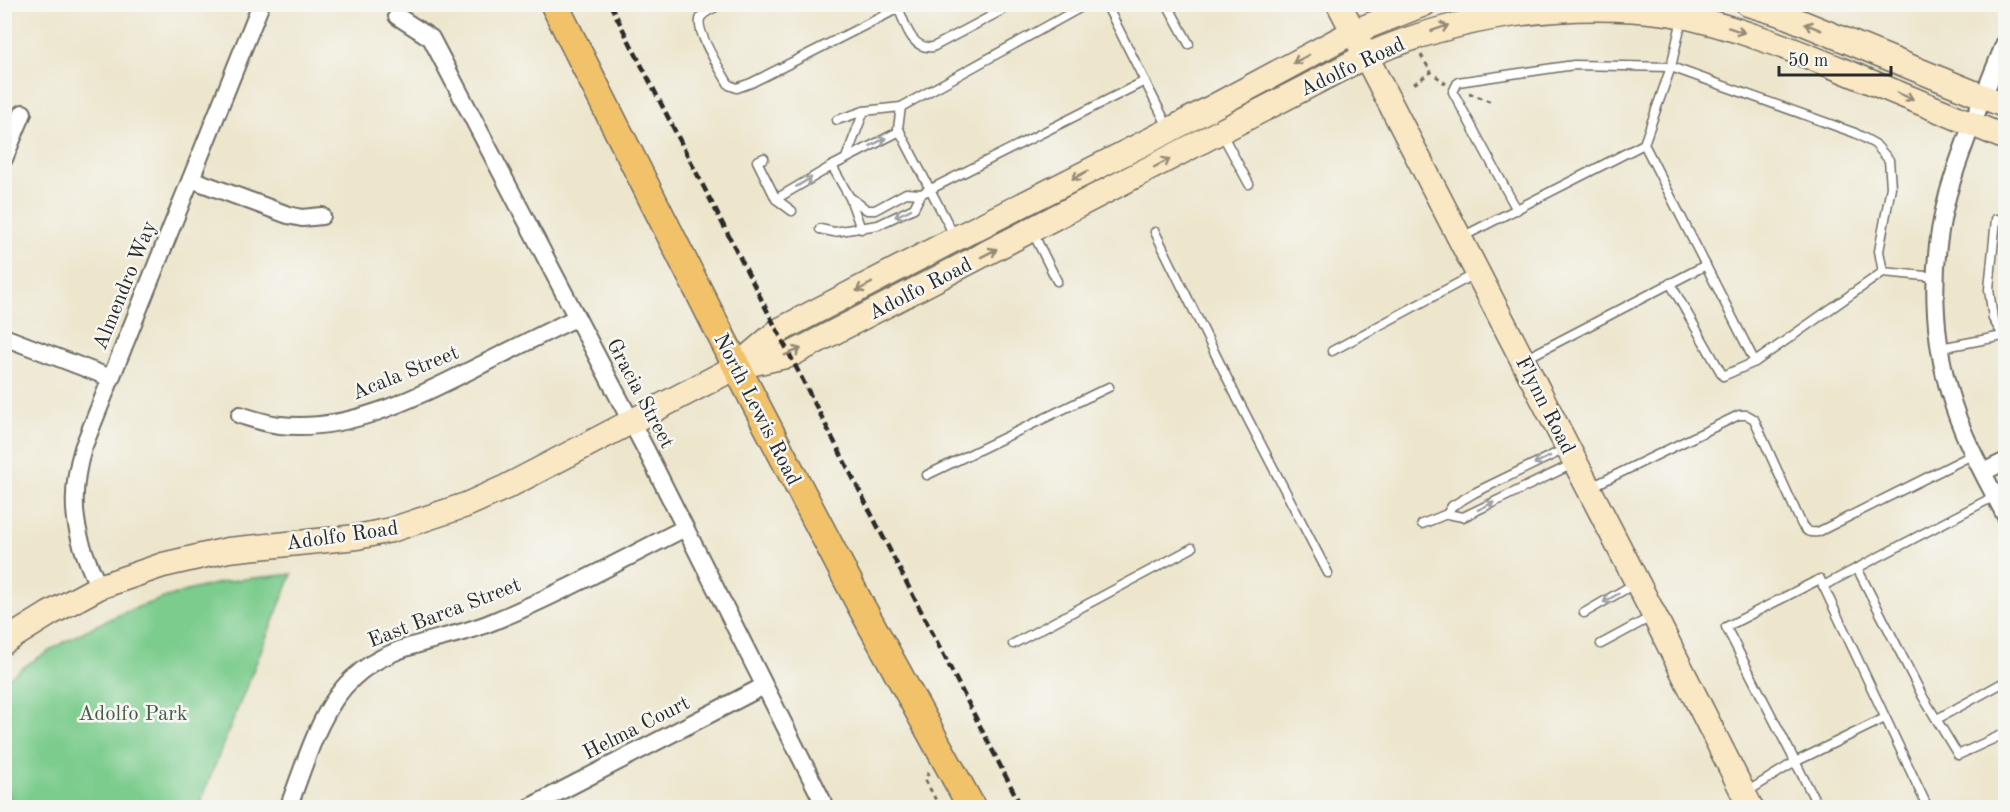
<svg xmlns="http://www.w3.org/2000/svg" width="2010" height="812" font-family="'Old Standard TT',serif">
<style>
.park{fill:#7bcc8d;stroke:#537c5c;stroke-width:1.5}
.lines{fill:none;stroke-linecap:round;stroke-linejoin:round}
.lane-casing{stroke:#6f6c64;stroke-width:11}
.street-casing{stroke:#6f6c64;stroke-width:20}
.secondary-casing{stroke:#6f6c64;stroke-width:27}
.primary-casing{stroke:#6f6c64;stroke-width:30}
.path{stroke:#6f6c64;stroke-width:3;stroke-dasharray:4.5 4.5;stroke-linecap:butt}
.lane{stroke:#fff;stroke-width:8}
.street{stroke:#fff;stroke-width:16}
.secondary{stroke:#fae7c3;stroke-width:24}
.primary{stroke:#f2c26a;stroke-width:27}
.rail{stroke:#2b2b2b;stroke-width:4.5;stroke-dasharray:9 4.5;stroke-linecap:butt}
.oneway{stroke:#928977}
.oneway2{stroke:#a0a0a0}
.labels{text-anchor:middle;stroke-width:5;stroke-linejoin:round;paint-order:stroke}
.street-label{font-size:21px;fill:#2b2b2b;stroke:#f6f6f2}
.park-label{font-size:21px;fill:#435b48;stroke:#f6f6f2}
</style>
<rect width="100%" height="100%" fill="#f6f6f2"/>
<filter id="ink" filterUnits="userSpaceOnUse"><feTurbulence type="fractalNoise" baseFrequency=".0167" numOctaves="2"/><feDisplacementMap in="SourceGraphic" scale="12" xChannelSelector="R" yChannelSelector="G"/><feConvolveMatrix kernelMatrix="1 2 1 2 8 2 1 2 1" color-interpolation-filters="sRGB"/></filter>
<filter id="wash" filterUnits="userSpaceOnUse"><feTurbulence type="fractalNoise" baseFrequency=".008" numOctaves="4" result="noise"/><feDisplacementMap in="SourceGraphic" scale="24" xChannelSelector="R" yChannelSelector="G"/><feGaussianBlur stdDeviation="1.35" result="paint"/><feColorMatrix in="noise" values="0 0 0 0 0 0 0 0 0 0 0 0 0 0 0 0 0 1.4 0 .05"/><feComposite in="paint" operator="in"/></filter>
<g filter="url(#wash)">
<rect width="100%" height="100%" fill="#ede6cd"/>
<!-- park -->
<path class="park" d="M292 574 198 807H18L10 798 5 785V680C70 633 145 598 224 582 246 578 270 577 292 574Z"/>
</g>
<g filter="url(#ink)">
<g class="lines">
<defs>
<g id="lane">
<path d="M721 4C715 8 705 11 701 17 693 29 722 72 729 85L737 88 751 83 899 8"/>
<path d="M1106 4 1169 129"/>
<path d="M1167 4 1189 44"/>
<path d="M897 5C905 22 910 50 933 47L1014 4"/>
<path d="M837 120 864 111 901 107"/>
<path d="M1222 134 1249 184"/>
<path d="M764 158 757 161 776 199 792 211"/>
<path d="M846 158 864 111"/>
<path d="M851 198 867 210H875L906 193 921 194"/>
<path d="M776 199 832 166"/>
<path d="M1517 210 1453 92 1458 82 1574 65 1671 67 1682 19"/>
<path d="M1996 219 1989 289 1993 319 2006 340"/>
<path d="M820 229 834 232 878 225 914 208 921 194 1145 81"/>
<path d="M861 229 850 198 832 166 900 131"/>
<path d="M1032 231 1057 281"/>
<path d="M1155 232 1238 400 1328 573"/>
<path d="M955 237 898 128 901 107 1087 4"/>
<path d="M1460 238 1644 144"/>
<path d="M1883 272 1755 362 1644 144 1671 67 1855 133 1875 144 1889 160 1891 187 1879 251 1883 272 1936 277"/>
<path d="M1670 283 1723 376 1755 362"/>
<path d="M1940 348 2003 336"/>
<path d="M1332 351 1475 274"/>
<path d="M1523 360 1706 265"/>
<path d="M927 475 1109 387"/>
<path d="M1589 488 1739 415H1747L1754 419 1802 525C1807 532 1809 533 1818 532L1974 454"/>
<path d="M1447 514 1452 506 1474 493 1567 448"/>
<path d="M1422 524 1447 514 1463 517 1575 463"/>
<path d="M1857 568 1923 697 1958 755 2006 733"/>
<path d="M1823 586 1995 496"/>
<path d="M1584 613 1634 584"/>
<path d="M1013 644 1192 548"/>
<path d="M1601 644 1651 617"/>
<path d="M1937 719 2006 681"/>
<path d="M1745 793 1795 762 1885 718"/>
<path d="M1819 808 1726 627 1820 579 1928 808"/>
</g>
<g id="street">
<path d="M397 16 431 38 647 452 826 808"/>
<path d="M2006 40C1986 91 1963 142 1948 194 1927 271 1932 358 1963 431 1975 460 1991 488 2006 517"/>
<path d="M4 159 23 113"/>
<path d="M191 179 288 215 302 218 322 216"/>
<path d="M4 337 111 378"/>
<path d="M240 415C253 419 267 424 280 425 351 433 420 395 481 365 513 349 544 333 576 318"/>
<path d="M1983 472 2006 461"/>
<path d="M99 587C75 538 67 502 83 448L261 4"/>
<path d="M288 808C305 765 319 709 353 678 392 641 445 642 492 622 558 595 621 560 685 528"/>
<path d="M528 808 764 686"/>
</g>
<g id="secondary">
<path d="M1339 4 1654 615 1751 808"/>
<path d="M1748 4 1781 14 2006 106"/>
<path d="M741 366 790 355 1366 56C1459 15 1567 0 1668 13 1733 25 1794 50 1854 75 1904 96 1955 117 2006 138"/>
<path d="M4 642 49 614 99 587 163 565 228 550 357 537 391 530 466 505 506 487 736 367 778 331 955 239 1170 130 1353 32 1424 4"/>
</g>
<path id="primary" d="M554 4 752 397 861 606 972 808"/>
</defs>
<!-- lane casing -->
<use href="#lane" class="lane-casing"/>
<!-- street casing -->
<use href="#street" class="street-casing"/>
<!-- secondary casing -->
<use href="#secondary" class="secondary-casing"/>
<!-- primary casing -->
<use href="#primary" class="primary-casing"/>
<!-- path -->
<g class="path">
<path d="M1421 55 1431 72"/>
<path d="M1414 84 1431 72 1446 84"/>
<path d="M1469 93 1494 103"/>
<path d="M929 772 925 779 940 808"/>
</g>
<!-- lane -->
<use href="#lane" class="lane"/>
<!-- street -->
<use href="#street" class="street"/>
<!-- secondary -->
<use href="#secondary" class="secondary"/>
<!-- primary -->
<use href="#primary" class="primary"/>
<!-- rail -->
<path class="rail" d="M610 4 1022 808"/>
</g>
<!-- one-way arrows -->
<defs><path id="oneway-shaft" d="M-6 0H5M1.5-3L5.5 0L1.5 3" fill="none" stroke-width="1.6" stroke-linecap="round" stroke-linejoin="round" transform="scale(1.5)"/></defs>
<g class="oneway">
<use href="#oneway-shaft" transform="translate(1813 27) rotate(-158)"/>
<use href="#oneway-shaft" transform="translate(1440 28) rotate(-19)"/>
<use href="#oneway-shaft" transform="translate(1736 30) rotate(18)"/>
<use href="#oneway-shaft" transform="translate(1301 59) rotate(152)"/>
<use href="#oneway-shaft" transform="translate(1905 96) rotate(23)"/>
<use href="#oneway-shaft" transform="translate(1162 163) rotate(-28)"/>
<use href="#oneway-shaft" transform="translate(1080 175) rotate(153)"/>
<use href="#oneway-shaft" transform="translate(989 253) rotate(-27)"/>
<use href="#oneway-shaft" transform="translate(864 287) rotate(152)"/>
<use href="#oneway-shaft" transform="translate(793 352) rotate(-22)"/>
</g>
<g class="oneway2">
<use href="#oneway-shaft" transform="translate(878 142) rotate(-27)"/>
<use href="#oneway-shaft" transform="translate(804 182) rotate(-31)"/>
<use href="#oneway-shaft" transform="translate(903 213) rotate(154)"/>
<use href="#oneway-shaft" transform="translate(1542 460) rotate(154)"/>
<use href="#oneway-shaft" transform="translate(1486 506) rotate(-26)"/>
<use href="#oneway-shaft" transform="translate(1611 598) rotate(150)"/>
</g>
</g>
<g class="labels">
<!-- street labels -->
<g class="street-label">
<text transform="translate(1352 66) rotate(-25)" y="7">Adolfo Road</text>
<text transform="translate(124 285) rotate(-68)" y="7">Almendro Way</text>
<text transform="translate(920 288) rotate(-27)" y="7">Adolfo Road</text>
<text transform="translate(405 372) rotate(-22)" y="7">Acala Street</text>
<text transform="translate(641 393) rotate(62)" y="7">Gracia Street</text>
<text transform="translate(1546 405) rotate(63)" y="7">Flynn Road</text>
<text transform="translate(758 409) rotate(63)" y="7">North Lewis Road</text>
<text transform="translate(342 535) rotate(-8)" y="7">Adolfo Road</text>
<text transform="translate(444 612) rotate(-21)" y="7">East Barca Street</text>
<text transform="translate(636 727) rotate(-27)" y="7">Helma Court</text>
</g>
<!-- park labels -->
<g class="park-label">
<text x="133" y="720">Adolfo Park</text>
</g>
</g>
<!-- margin -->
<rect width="2010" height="812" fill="none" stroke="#f6f6f2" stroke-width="24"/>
<!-- scale -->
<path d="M1779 66v9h112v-9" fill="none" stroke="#2b2b2b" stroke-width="3"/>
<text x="1788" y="66" font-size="18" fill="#2b2b2b" stroke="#f6f6f2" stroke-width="4.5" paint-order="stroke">50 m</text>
</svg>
